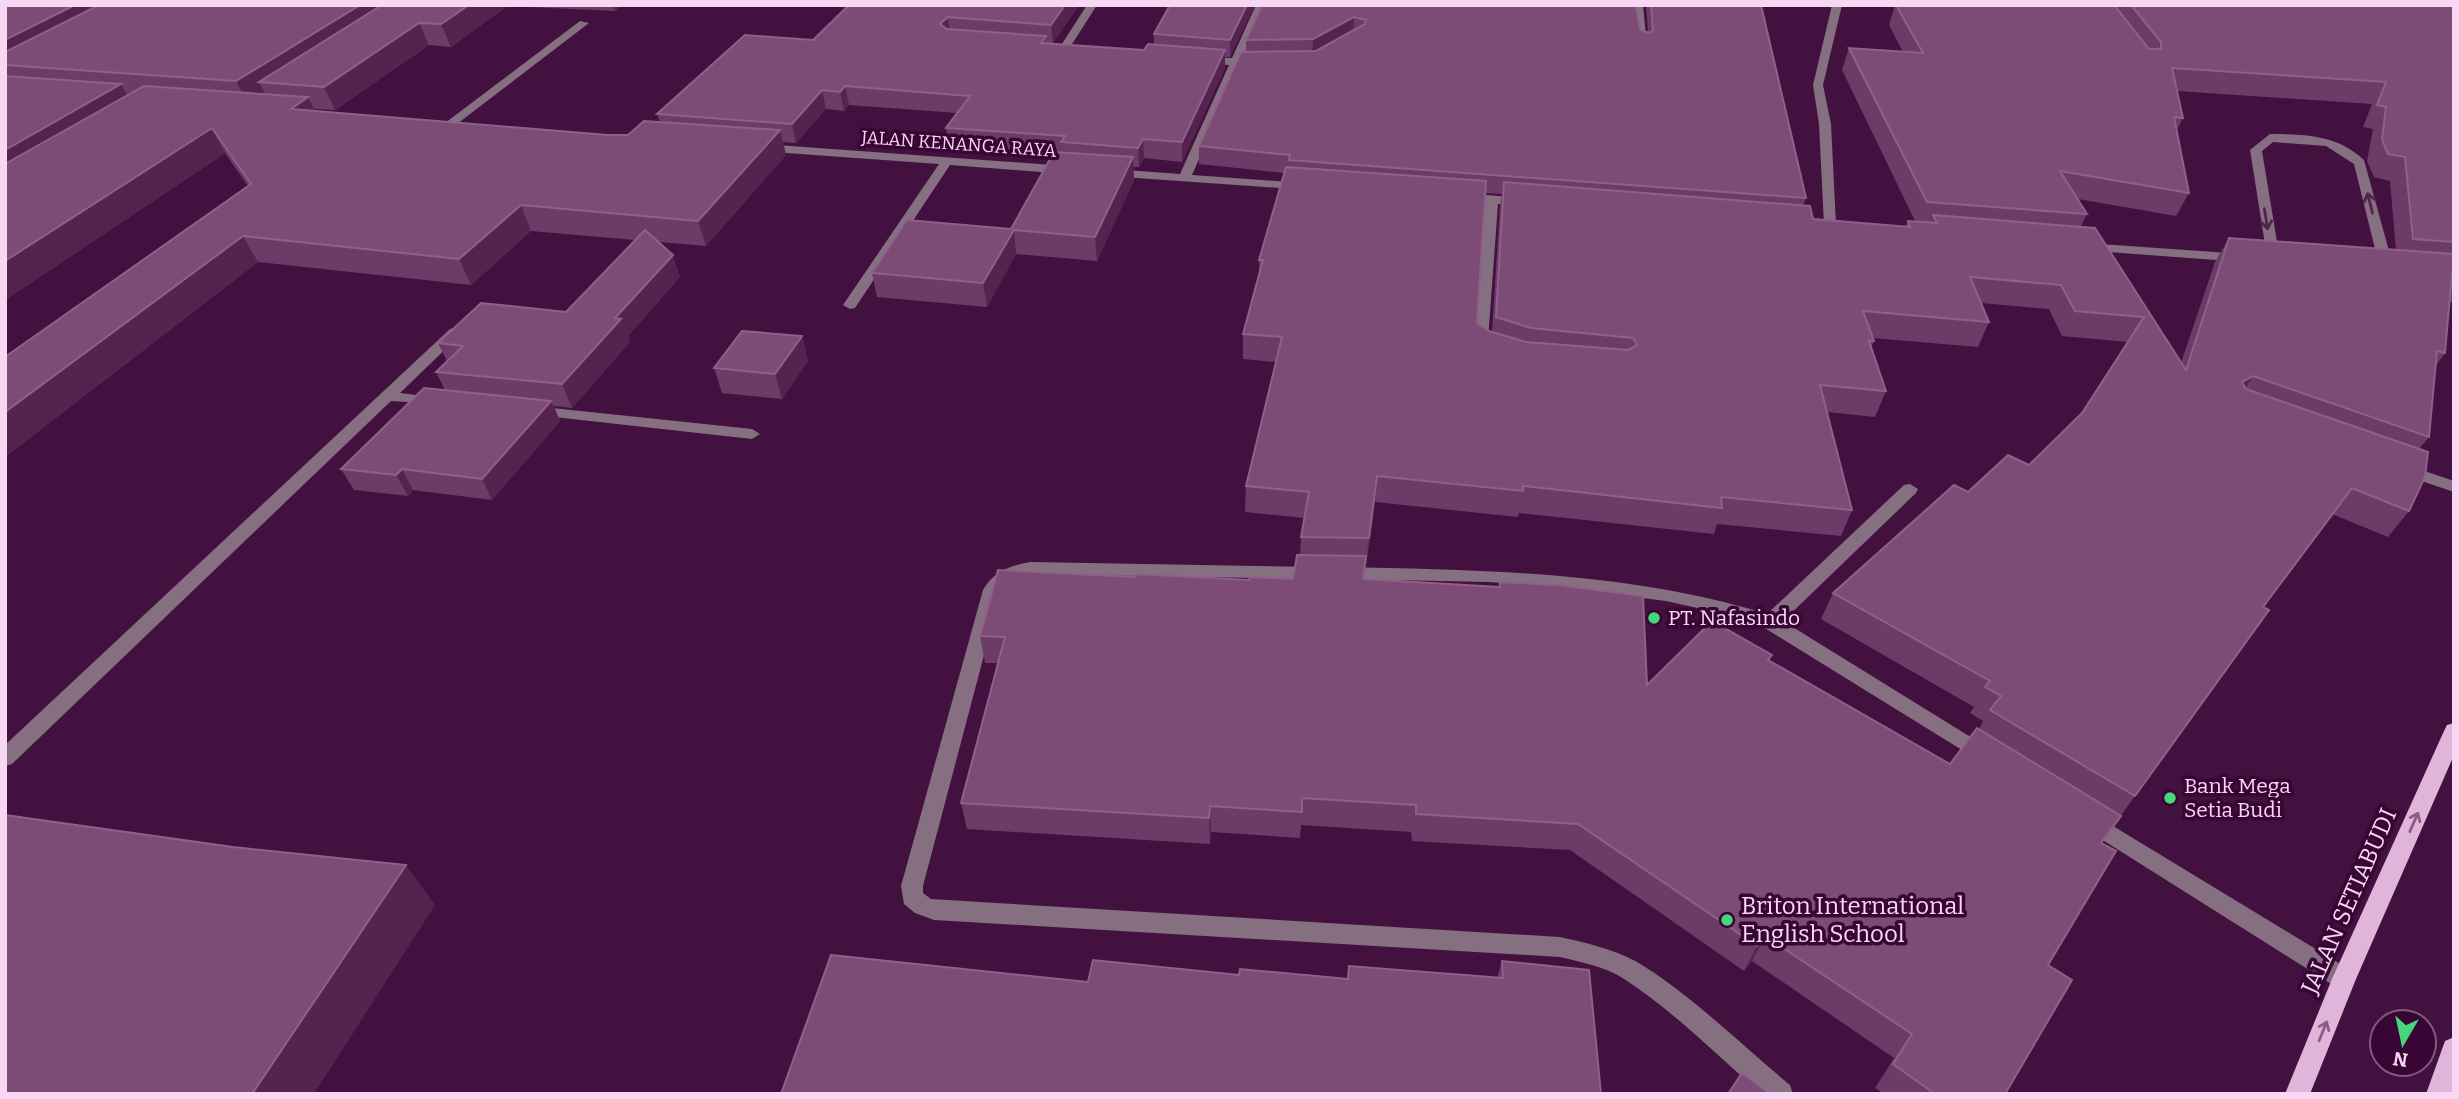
<svg xmlns="http://www.w3.org/2000/svg" width="2459" height="1099" font-family="Bitter,serif">
<style>
.lines{fill:none;stroke-linecap:round;stroke-linejoin:round}
.minor{fill:#856f81;fill-rule:evenodd}
.major{fill:#e1b4da;fill-rule:evenodd}
.wall{fill:#6d3b67;fill-rule:evenodd}
.shaded-wall{fill:#562351}
.building{fill:#7c4c76;stroke:#8f618a;stroke-width:2}
.oneway{stroke:#4f254b}
.oneway2{stroke:#8c5c87}
.poi-dot{fill:#45d77a;stroke:#380534;stroke-width:2.5}
.labels{text-anchor:middle;stroke-width:7;stroke-linejoin:round;paint-order:stroke}
.far-street-label{font-size:18px;fill:#f7d7f2;stroke:#380534}
.poi-label{font-size:21px;fill:#f7d7f2;stroke:#380534;text-anchor:start}
.near-street-label{font-size:24px;fill:#f7d7f2;stroke:#380534}
.near-poi-label{font-size:24px;fill:#f7d7f2;stroke:#380534;text-anchor:start}
</style>
<rect width="100%" height="100%" fill="#43113f"/>
<g class="lines">
<!-- minor -->
<g class="minor">
<path d="M1087 5H1097L1067 52H1059L1058 50Z"/>
<path d="M1256 5H1266L1242 59 1258 60 1263 63 1258 66 1240 65 1192 175 1304 183 1310 187 1308 190 1108 176 1106 173 1112 169 1180 174 1229 65 1202 63 1197 60 1202 57 1232 58Z"/>
<path d="M1633 5H1643L1647 47 1638 45Z"/>
<path d="M1832 5H1842L1823 85 1831 124 1836 225 1830 229 1824 225 1819 124 1813 85Z"/>
<path d="M580 21 589 23 453 127H445V123Z"/>
<path d="M2270 134C2305 134 2338 135 2364 160L2394 269 2392 272 2387 273 2380 269 2354 164 2326 146 2273 142 2262 151 2280 260 2273 264 2268 263 2250 150Z"/>
<path d="M763 144 1066 166 1072 170 1066 174 950 165 855 308 850 309 843 305 939 164 759 151 757 148Z"/>
<path d="M1461 193 1524 198 1530 202 1524 206 1498 204 1488 340 1492 349 1485 353 1480 352 1474 340 1485 203 1457 200 1455 197Z"/>
<path d="M2086 243 2243 254 2250 258 2243 262 2081 250V244Z"/>
<path d="M455 328 462 332 460 335 400 393 440 398 443 401 440 404 391 401 12 764 5 766V745L450 329Z"/>
<path d="M533 406 752 429 760 434 752 439 527 414 525 411Z"/>
<path d="M2404 464 2454 481V492L2398 473 2396 469 2398 465Z"/>
<path d="M1910 484 1918 489 1916 493 1783 621 1990 749 1993 755 1990 761 1983 763 1763 627 1720 613 1666 601 1565 588 1489 582 1343 579 1337 577 1334 573 1337 569 1343 567C1486 570 1629 572 1767 614L1904 485Z"/>
<path d="M1030 562 1315 567 1321 569 1324 573 1321 577 1315 579 1030 574 1014 579 1001 591 923 886V893L931 899 1560 937C1586 943 1614 949 1637 962 1688 992 1744 1047 1790 1085L1793 1094H1762C1716 1055 1672 1009 1621 977 1603 966 1580 962 1560 957L934 920 915 913 904 904 901 886 983 590C994 571 1009 566 1030 562Z"/>
<path d="M2090 812 2352 971 2356 979 2352 987 2344 990 2336 987 2082 827 2079 821 2082 815Z"/>
</g>
<!-- major -->
<g class="major">
<path d="M2454 723V755L2356 979 2310 1094H2285L2332 979 2444 731 2447 725Z"/>
<path d="M2454 1037V1085L2451 1094H2426L2445 1041Z"/>
</g>
</g>
<!-- wall -->
<g class="wall">
<path d="M5 5H621L615 11 507 6 451 47 429 45 335 110 314 109V111L608 135H628L660 122 657 114 813 40 849 5H1079L1053 43H1046L1144 50 1154 44V34L1255 5 1230 57H1225V68L1182 162 1144 158 1139 167H1133L1134 180 1097 261 1016 254 987 307 877 297 872 273 1011 229 1052 155 949 148 946 128 957 113 849 105 844 111 826 109 796 143 783 142 786 155 706 246 659 242 680 277 628 336 630 342 572 408 554 406 560 421 492 500 413 490 408 496 354 490 341 469 445 390 436 372 447 361 438 343 566 312 635 240 531 231 471 285 258 262 5 457 248 186 225 153 5 300Z"/>
<path d="M1262 5 1640 30 1648 32 1646 5H1761L1806 198 1803 205 1813 219 1905 227 1908 221H1915L1842 70 1849 48 1903 52 1889 25 1895 5H2454V303L2450 302 2445 353 2436 366 2429 437 2419 449 2409 511 2388 537 2332 514 2263 607 2135 796 2101 843 2048 965 2005 1094H1884L1875 1088 1894 1058 1752 961 1744 971 1570 850 1412 841 1411 832 1301 825 1300 838 1211 832 1210 844 967 829 961 803 998 663H985L980 636 1135 577 1249 580 1293 579 1300 555 1301 537 1304 518 1245 512 1246 486 1276 362 1243 359V334L1259 275V260L1284 173 1199 164V146L1246 51V40ZM2177 91 2372 104 2363 127 2373 129 2367 161 2374 177 2390 181 2396 250 2229 238 2215 262 2181 363 2081 226 2087 214 2078 199 2176 216 2189 193 2177 130 2183 118ZM1485 193 1502 194 1500 206 1492 332 1489 331 1477 323ZM1981 303 2049 309 2062 336 2128 342 2082 413 2029 465 1968 492 1833 593 1821 619 1974 707 1970 713 1983 721 1979 729 1950 764 1770 661 1647 685 1500 582 1499 587 1364 580 1375 502 1518 517 1519 513 1714 534 1717 524 1841 536 1852 510 1827 412 1875 417 1886 391 1871 348 1874 341 1872 338 1978 347 1989 322Z"/>
<path d="M802 336 808 361 782 399 722 393 714 368Z"/>
<path d="M1502 961 1601 1094 1088 982 1239 975 1347 979 1349 966 1497 978Z"/>
</g>
<!-- shaded-wall -->
<g class="shaded-wall">
<path d="M75 5H130L5 65V40Z"/>
<path d="M360 5H405L259 82 265 94 248 104 236 81Z"/>
<path d="M469 5H507V6L451 47 441 24Z"/>
<path d="M613 5H621L615 11Z"/>
<path d="M1065 5H1079L1053 43 1051 25Z"/>
<path d="M1247 5H1255L1230 57V40Z"/>
<path d="M948 17 950 35 940 24Z"/>
<path d="M1354 17 1353 34 1312 56 1313 39Z"/>
<path d="M419 23 429 45 335 110 324 87Z"/>
<path d="M1225 50V68L1182 162V142Z"/>
<path d="M121 84 134 108 5 185V150Z"/>
<path d="M845 86 849 105 844 111 840 92Z"/>
<path d="M822 90 826 109 796 143 792 124Z"/>
<path d="M308 97 320 121 291 109Z"/>
<path d="M212 128 225 153 5 300V261Z"/>
<path d="M780 130 786 155 706 246 698 221Z"/>
<path d="M1143 139 1144 158 1139 167 1138 148Z"/>
<path d="M1133 157 1134 180 1097 261 1095 237Z"/>
<path d="M521 205 531 231 471 285 459 259Z"/>
<path d="M1014 230 1016 254 987 307 983 283Z"/>
<path d="M243 236 258 262 5 457V412Z"/>
<path d="M673 255 680 277 628 336 630 342 572 408 562 384 615 318Z"/>
<path d="M802 336 808 361 782 399 775 374Z"/>
<path d="M2253 376 2237 402 2242 382Z"/>
<path d="M551 401 560 421 492 500 482 479Z"/>
<path d="M402 469 413 490 408 496 396 475Z"/>
<path d="M1377 476 1375 502 1366 564 1369 538Z"/>
<path d="M1210 806 1211 832 1210 844 1209 818Z"/>
<path d="M406 865 435 905 314 1094H252Z"/>
<path d="M1765 936 1752 961 1744 971 1757 946Z"/>
</g>
<!-- building -->
<g class="building">
<path d="M5 5H75L5 40Z"/>
<path d="M99 5H360L236 81 5 65V52Z"/>
<path d="M382 5H469L441 24 419 23 324 87 259 82Z"/>
<path d="M849 5H1065L1051 25 948 17 940 24 947 29 1046 36 1041 43 1144 50 1148 44 1225 50 1182 142 1143 139 1138 148 1061 142 1065 136 946 128 970 96 845 86 840 92 822 90 792 124 657 114 745 35 813 40Z"/>
<path d="M1170 5H1247L1230 40 1154 34Z"/>
<path d="M1262 5H1636L1640 30 1650 33 1653 30 1651 5H1761L1806 198 1289 160 1290 155 1199 146 1241 52 1316 51 1365 24 1366 20 1354 17 1313 39 1246 40Z"/>
<path d="M1896 5H2114L2149 49H2161V42L2131 5H2454V242L2413 239 2405 157 2388 154 2382 139 2386 107 2377 105 2386 82 2172 68 2183 118 2174 117 2189 193 2060 171 2087 214 1927 202 1849 48 1923 53Z"/>
<path d="M5 76 121 84 5 150Z"/>
<path d="M144 86 308 97 291 109 608 135H628L644 121 780 130 698 221 521 205 459 259 243 236 5 412V357L251 184 212 128 5 261V164Z"/>
<path d="M1054 152 1133 157 1095 237 1014 230 983 283 872 273 907 220 1011 229Z"/>
<path d="M1286 167 1486 181 1477 323 1489 331 1526 342 1628 350 1637 345 1633 338 1531 328 1496 317 1504 182 1810 206 1813 219 1910 227 1908 221 1937 223 1933 215 2095 228 2186 370 2229 238 2454 254V274L2452 273 2445 353 2437 351 2429 437 2253 376 2242 382 2246 389 2428 452 2425 477 2409 511 2352 488 2263 607 2269 610 2135 796 1990 710 2001 696 1985 687 1990 681 1833 593 1954 485 1968 492 2008 455 2029 465 2082 413 2144 317 2075 311 2061 285 1970 277 1989 322 1863 311 1874 341H1869L1886 391 1820 385 1852 510 1721 497 1722 508 1523 486V491L1377 476 1369 538 1301 537 1309 492 1246 486 1282 337 1243 334 1263 260H1259Z"/>
<path d="M645 230 673 255 615 318 621 319 562 384 436 372 463 346 438 343 481 303 566 312Z"/>
<path d="M742 331 802 336 775 374 714 368Z"/>
<path d="M424 388 551 401 482 479 402 469 396 475 341 469Z"/>
<path d="M1297 555 1366 556 1363 579 1500 587V582L1558 585 1643 596 1647 685 1712 621 1772 655 1768 660 1950 764 1977 728 2121 816 2101 843 2116 851 2048 965 2072 980 2005 1094H1935L1893 1064 1912 1034 1765 936 1757 946 1578 824 1416 814V805L1302 798V812L1210 806 1209 818 961 803 1005 637 980 636 998 570 1135 577 1136 574 1249 580 1250 577 1293 579Z"/>
<path d="M5 815 233 847 406 865 252 1094H5Z"/>
<path d="M831 955 1088 982 1093 960 1239 975 1240 969 1348 979 1349 966 1503 978 1502 961 1589 970 1601 1094H781Z"/>
<path d="M1742 1073 1770 1094H1728Z"/>
</g>
<!-- one-way arrows -->
<defs><path id="oneway-shaft" d="M-6 0H5M1.5-3L5.5 0L1.5 3" fill="none" stroke-width="1.6" stroke-linecap="round" stroke-linejoin="round" transform="scale(1.75)"/></defs>
<g class="oneway">
<use href="#oneway-shaft" transform="translate(2370 203) rotate(-104)"/>
<use href="#oneway-shaft" transform="translate(2266 219) rotate(81)"/>
</g>
<g class="oneway2">
<use href="#oneway-shaft" transform="translate(2414 822) rotate(-66)"/>
<use href="#oneway-shaft" transform="translate(2323 1031) rotate(-68)"/>
</g>
<!-- markers -->
<g class="poi-dot">
<circle cx="1654" cy="618" r="7"/>
<circle cx="2170" cy="798" r="7"/>
<circle cx="1727" cy="920" r="7"/>
</g>
<g class="labels">
<!-- far-street labels -->
<g class="far-street-label">
<text transform="translate(959 144) rotate(4)" y="6">JALAN KENANGA RAYA</text>
</g>
<!-- poi labels -->
<g class="poi-label">
<text x="1668" y="625">PT. Nafasindo</text>
<text x="2184" y="793">Bank Mega<tspan x="2184" dy="24">Setia Budi</tspan></text>
</g>
<!-- near-street labels -->
<g class="near-street-label">
<text transform="translate(2349 901) rotate(-66)" y="8">JALAN SETIABUDI</text>
</g>
<!-- near-poi labels -->
<g class="near-poi-label">
<text x="1741" y="914">Briton International<tspan x="1741" dy="28">English School</tspan></text>
</g>
</g>
<!-- border -->
<rect width="2459" height="1099" fill="none" stroke="#f7d7f2" stroke-width="14"/>
<!-- north arrow -->
<g transform="translate(2403 1043) rotate(189)"><circle r="33" fill="#380534" stroke="#845980" stroke-width="2"/>
<path d="M0-5L12 26L0 18L-12 26Z" fill="#45d77a"/>
<text y="-10" font-size="19" font-weight="bold" text-anchor="middle" fill="#f7d7f2">N</text>
</g>
</svg>
